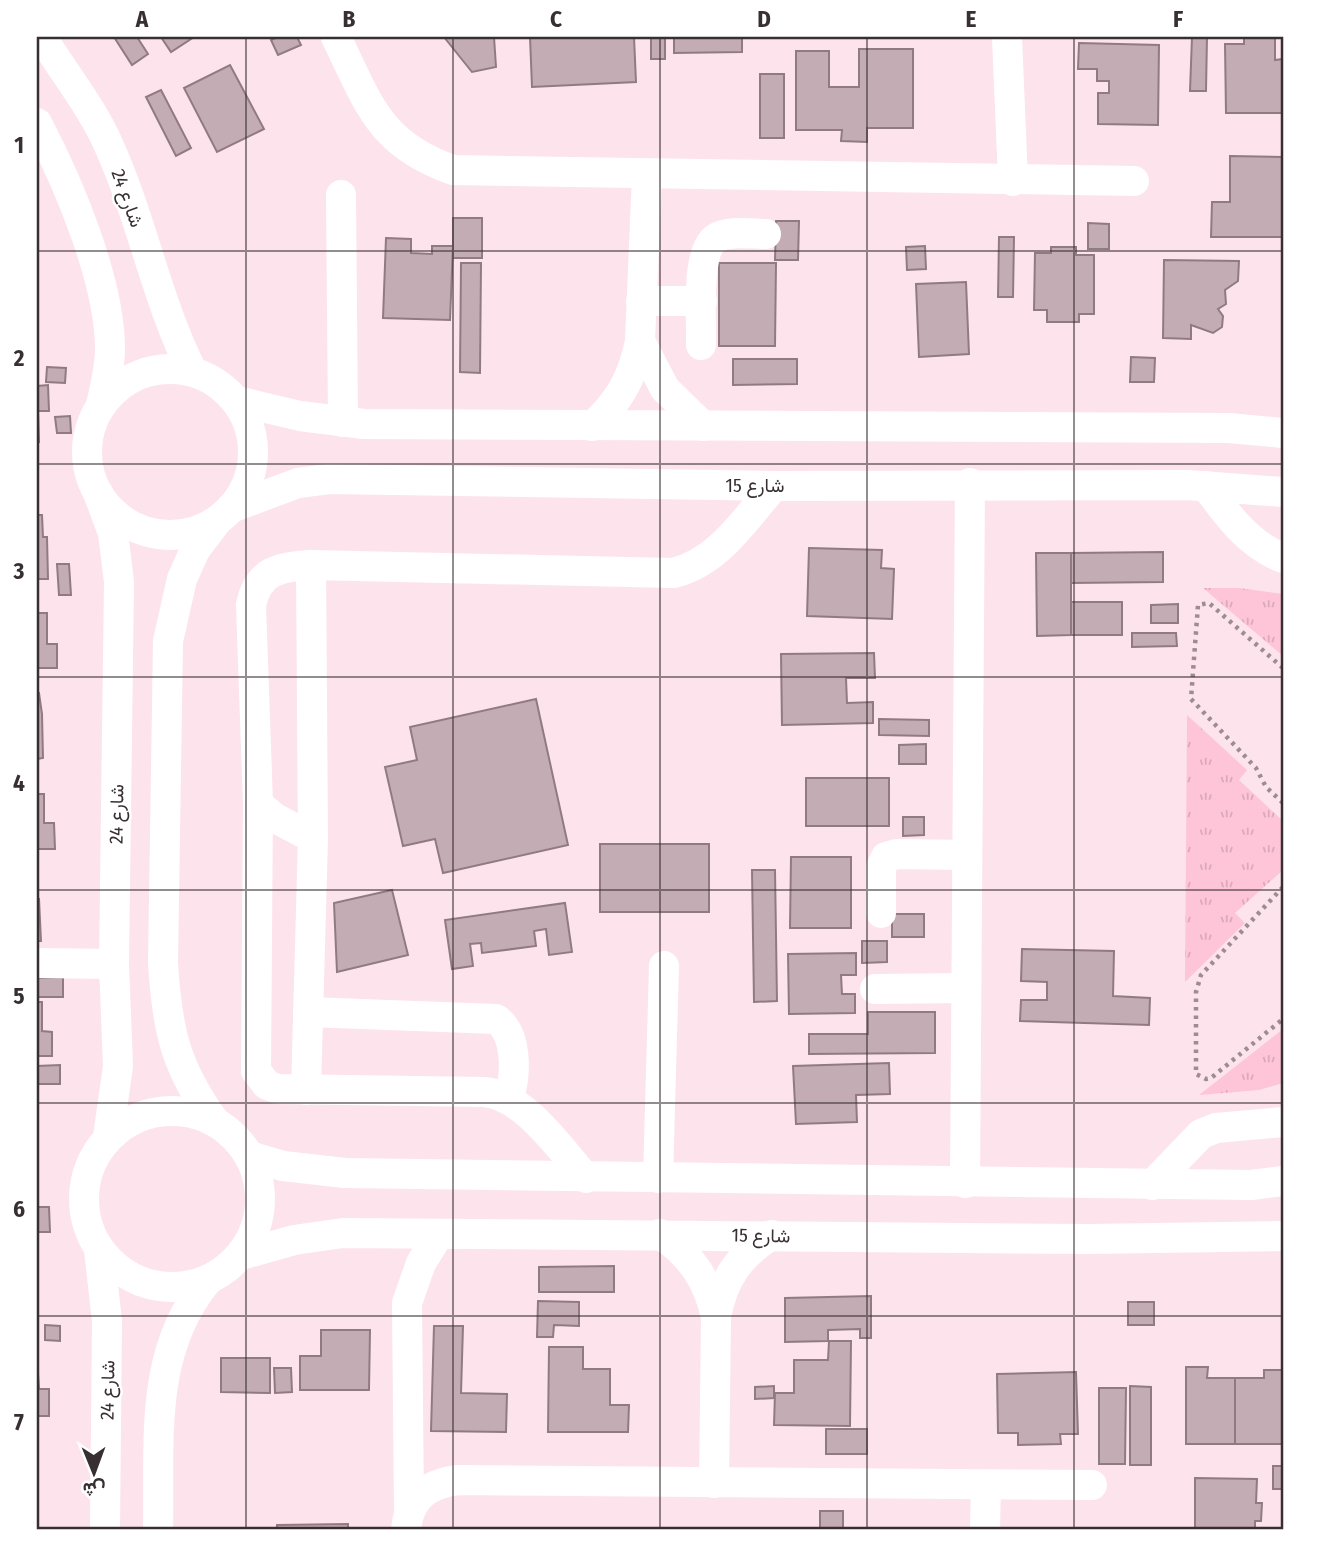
<svg xmlns="http://www.w3.org/2000/svg" width="1320" height="1567" font-family="'Fira Sans Condensed',Vazirmatn,sans-serif">
<style>
.grass{fill:url(#grass-tufts)}
.building{fill:#c4acb4;stroke:#917b82;stroke-width:2}
.lines{fill:none;stroke-linecap:round;stroke-linejoin:round}
.path{stroke:#9d8c92;stroke-width:4.5;stroke-dasharray:3.5 5;stroke-linecap:butt}
.minor{stroke:#fff;stroke-width:30}
.grid{fill:none;stroke:#382f32;stroke-width:2;stroke-opacity:0.55}
.labels{text-anchor:middle;stroke-width:5;stroke-linejoin:round;paint-order:stroke}
.street-label{font-size:19px;fill:#382f32;stroke:#fff}
.neatline{fill:none;stroke:#382f32;stroke-width:2.5}
.grid-label{font-size:23px;text-anchor:middle;font-weight:bold;fill:#382f32}
</style>
<defs>
<pattern id="grass-tufts" width="24" height="20" patternUnits="userSpaceOnUse" patternTransform="scale(1.75)"><rect width="24" height="20" fill="#fec4d8"/><path d="M3 7l-1-3M5 7V3M7 7l1-3M15 17l-1-3M17 17v-4M19 17l1-3" fill="none" stroke="#daa9ba"/></pattern>
</defs>
<rect width="100%" height="100%" fill="#fde4ec"/>
<!-- grass -->
<g class="grass">
<path d="M1203 588H1239L1283 594V656Z"/>
<path d="M1187 715 1247 770 1239 780 1283 821V870L1235 913 1245 923 1185 982Z"/>
<path d="M1283 1029V1083L1259 1090 1199 1095Z"/>
</g>
<!-- building -->
<g class="building">
<path d="M114 37H137L148 54 132 65Z"/>
<path d="M161 37H194L171 52Z"/>
<path d="M278 37H297L301 45 278 55 271 40Z"/>
<path d="M444 37H494L496 67 472 72Z"/>
<path d="M530 37H634L636 82 532 87Z"/>
<rect x="651" y="37" width="14" height="22"/>
<path d="M674 37H742V52L674 53Z"/>
<path d="M1192 37H1207L1206 91H1190Z"/>
<path d="M1244 38H1275V60L1283 59 1282 113H1226L1225 44H1244Z"/>
<path d="M1079 43 1159 45 1158 125 1098 124V93H1109V81H1097V69H1078Z"/>
<path d="M859 49H913V128H867V142L841 141 842 130H796V51H829V87H859Z"/>
<path d="M230 65 264 129 217 152 184 88Z"/>
<rect x="760" y="74" width="24" height="64"/>
<path d="M161 90 191 148 176 156 146 97Z"/>
<path d="M1230 156 1283 157V237H1211L1212 202H1230Z"/>
<rect x="453" y="218" width="29" height="40"/>
<path d="M776 221H799L798 260H775Z"/>
<path d="M1088 223 1109 224V249H1088Z"/>
<path d="M999 237H1014L1013 297H998Z"/>
<path d="M386 238 411 239V253L432 254V246H453L450 320 383 318Z"/>
<path d="M925 246 926 269 907 270 906 247Z"/>
<path d="M1051 247H1076V255H1094V314H1079V322H1047V310H1034L1035 253H1051Z"/>
<path d="M1164 260 1239 261 1238 281 1225 290 1226 304 1218 309 1223 316 1222 327 1213 333 1191 325V339L1163 338Z"/>
<path d="M461 263H481L480 373 460 372Z"/>
<path d="M719 263H776L775 346H719Z"/>
<path d="M966 282 969 354 919 357 916 284Z"/>
<path d="M1131 357 1155 358 1154 382H1130Z"/>
<path d="M733 359H797V384L733 385Z"/>
<path d="M47 367 66 368 65 383 46 382Z"/>
<path d="M48 385 49 411H38L39 442H37V386Z"/>
<path d="M70 416 71 433H57L55 417Z"/>
<path d="M37 515H42L43 537H47L48 579H37Z"/>
<path d="M809 548 882 550 881 568 894 569 892 619 807 616Z"/>
<path d="M1163 552V582L1071 583V553Z"/>
<path d="M1036 553H1071V635L1037 636Z"/>
<path d="M57 564H69L71 595H59Z"/>
<rect x="1071" y="602" width="51" height="33"/>
<path d="M1178 604V623H1151V605Z"/>
<path d="M37 613H47V644H57V668H37Z"/>
<path d="M1132 633H1176L1177 646 1132 647Z"/>
<path d="M874 653 875 678H846L847 703 873 702V723L782 725 781 654Z"/>
<path d="M37 693H39L42 714 43 758 37 759Z"/>
<path d="M536 699 568 845 443 873 435 839 403 846 385 767 417 760 410 727Z"/>
<path d="M879 719 929 720V736L879 735Z"/>
<path d="M926 744V764H899V745Z"/>
<rect x="806" y="778" width="83" height="48"/>
<path d="M37 794H44V823H54L55 849H37Z"/>
<path d="M903 817H924V835L903 836Z"/>
<rect x="600" y="844" width="109" height="68"/>
<path d="M791 857H851V928H790Z"/>
<path d="M752 870H775L777 1001 754 1002Z"/>
<path d="M392 890 408 955 337 972 334 903Z"/>
<path d="M37 899H39L41 941H37Z"/>
<path d="M565 903 572 952 549 955 546 929 534 931 536 946 482 953 481 943 470 944 473 966 452 969 445 920Z"/>
<rect x="892" y="914" width="32" height="23"/>
<path d="M862 941H887V962L862 963Z"/>
<path d="M1022 949 1114 951 1113 996 1150 998 1149 1025 1020 1021 1021 1000H1047V982L1021 981Z"/>
<path d="M856 953V975H841L842 994H855V1013L789 1014 788 954Z"/>
<path d="M63 977V997H37V978Z"/>
<path d="M37 1002H42V1031L52 1032V1056H37Z"/>
<path d="M868 1012H935V1053L809 1054V1034H868Z"/>
<path d="M889 1063 890 1094 856 1095 857 1122 796 1124 793 1066Z"/>
<path d="M60 1065V1084H37V1066Z"/>
<path d="M37 1180 38 1207H49L50 1232H37Z"/>
<path d="M614 1266V1292H539V1267Z"/>
<path d="M871 1296V1338H860V1329L828 1330V1341L785 1342V1298Z"/>
<path d="M538 1301 579 1302V1326L554 1325 553 1337H537Z"/>
<rect x="1128" y="1302" width="26" height="23"/>
<path d="M45 1325 60 1326V1341L45 1340Z"/>
<path d="M434 1326H463L461 1393 507 1394 506 1432 431 1431Z"/>
<path d="M321 1330H370L369 1390H300V1356H321Z"/>
<path d="M829 1341H851L850 1426 774 1425 775 1393H794V1360H828Z"/>
<path d="M549 1347H583V1369H610V1405H629L628 1432H548Z"/>
<path d="M221 1358H270V1393L221 1392Z"/>
<path d="M37 1359 39 1389H49V1416H37Z"/>
<path d="M1186 1367H1208L1207 1378H1235V1444H1186Z"/>
<path d="M274 1368H291L292 1392 275 1393Z"/>
<path d="M1264 1370H1283V1444H1235V1378H1264Z"/>
<path d="M1076 1372 1078 1434H1060L1061 1444 1018 1445V1433H998L997 1374Z"/>
<path d="M774 1386V1398L755 1399V1387Z"/>
<path d="M1130 1386 1151 1387V1465H1130Z"/>
<path d="M1099 1388H1126L1125 1464H1099Z"/>
<rect x="826" y="1429" width="41" height="25"/>
<rect x="1273" y="1466" width="10" height="23"/>
<path d="M1195 1478 1257 1479 1256 1503H1262L1261 1521H1255V1530H1195Z"/>
<rect x="820" y="1511" width="23" height="19"/>
<path d="M348 1524V1530H277V1525Z"/>
</g>
<g class="lines">
<!-- path -->
<g class="path">
<path d="M1283 668 1209 603 1198 605 1191 699 1256 768 1266 787 1283 803"/>
<path d="M1283 887 1201 975 1196 992V1074L1206 1079 1211 1078 1283 1019"/>
</g>
<!-- minor -->
<g class="minor">
<path d="M42 37C64 73 92 107 109 146 142 219 156 299 192 371"/>
<path d="M336 37C368 102 378 144 453 170L1134 181"/>
<path d="M1007 37 1013 181"/>
<path d="M37 123C69 184 111 283 110 352 109 370 105 388 101 405"/>
<path d="M341 195 343 422"/>
<path d="M641 301H702"/>
<path d="M640 341 665 389 703 426"/>
<path d="M701 345C702 320 695 252 716 238 729 230 751 234 766 234"/>
<circle cx="170" cy="452" r="83"/>
<path d="M237 401 300 416 364 424 1229 428 1283 433"/>
<path d="M592 426C619 402 633 377 640 341L647 175"/>
<path d="M1206 486C1227 515 1249 545 1283 558"/>
<path d="M98 493 113 533 119 582 114 964 118 1066 108 1137"/>
<path d="M231 508 298 483 329 479 774 486 1187 485 1283 492"/>
<path d="M258 804 275 818 313 838"/>
<path d="M881 913V867L886 857 897 854 967 855"/>
<path d="M37 963 114 964"/>
<path d="M875 989 966 988"/>
<path d="M308 1012 496 1019C518 1034 516 1075 509 1098"/>
<path d="M306 1090 313 838 311 565"/>
<circle cx="172" cy="1199" r="88"/>
<path d="M215 1122C175 1067 167 1029 163 963L168 641 182 579 195 550 217 521"/>
<path d="M249 1156 283 1166 345 1173 1251 1185 1283 1181"/>
<path d="M586 1178C560 1149 524 1095 484 1092L278 1089 267 1085 256 1071 258 804 251 605C258 570 280 567 311 565L673 573C718 563 745 519 774 486"/>
<path d="M658 1178 664 966"/>
<path d="M965 1183 970 483"/>
<path d="M1152 1185 1201 1134 1216 1128 1283 1122"/>
<path d="M660 1234C691 1255 708 1280 716 1317"/>
<path d="M99 1250 107 1321 105 1530"/>
<path d="M241 1255 294 1240 343 1233 1089 1239 1283 1236"/>
<path d="M714 1483 716 1317C723 1279 739 1255 772 1235"/>
<path d="M409 1508 407 1303 421 1263 439 1234"/>
<path d="M158 1530C160 1442 148 1353 207 1281"/>
<path d="M406 1530C409 1498 427 1484 458 1480L1092 1485"/>
<path d="M985 1530 986 1486"/>
</g>
</g>
<!-- grid -->
<path class="grid" d="M246 37V1530M453 37V1530M660 37V1530M867 37V1530M1074 37V1530M37 251H1283M37 464H1283M37 677H1283M37 890H1283M37 1103H1283M37 1316H1283"/>
<g class="labels">
<!-- street labels -->
<g class="street-label">
<text transform="translate(128 198) rotate(70)" y="7">شارع 24</text>
<text x="755" y="492">شارع 15</text>
<text transform="translate(116 814) rotate(-89)" y="7">شارع 24</text>
<text transform="translate(761 1235) rotate(1)" y="7">شارع 15</text>
<text transform="translate(107 1390) rotate(-89)" y="7">شارع 24</text>
</g>
</g>
<!-- border -->
<rect width="1320" height="1567" fill="none" stroke="#ffffff" stroke-width="77"/>
<!-- north arrow -->
<g transform="translate(94 1473) rotate(179)" stroke="#ffffff" stroke-width="5" paint-order="stroke">
<path d="M0-5L12 26L0 18L-12 26Z" fill="#382f32"/>
<text y="-10" font-size="19" font-weight="bold" text-anchor="middle" fill="#382f32">ش</text>
</g>
<rect x="38" y="38" width="1244" height="1490" class="neatline"/>
<g class="grid-label">
<text x="142" y="27">A</text>
<text x="349" y="27">B</text>
<text x="556" y="27">C</text>
<text x="764" y="27">D</text>
<text x="971" y="27">E</text>
<text x="1178" y="27">F</text>
<text x="19" y="153">1</text>
<text x="19" y="366">2</text>
<text x="19" y="579">3</text>
<text x="19" y="791">4</text>
<text x="19" y="1004">5</text>
<text x="19" y="1217">6</text>
<text x="19" y="1430">7</text>
</g>
</svg>
